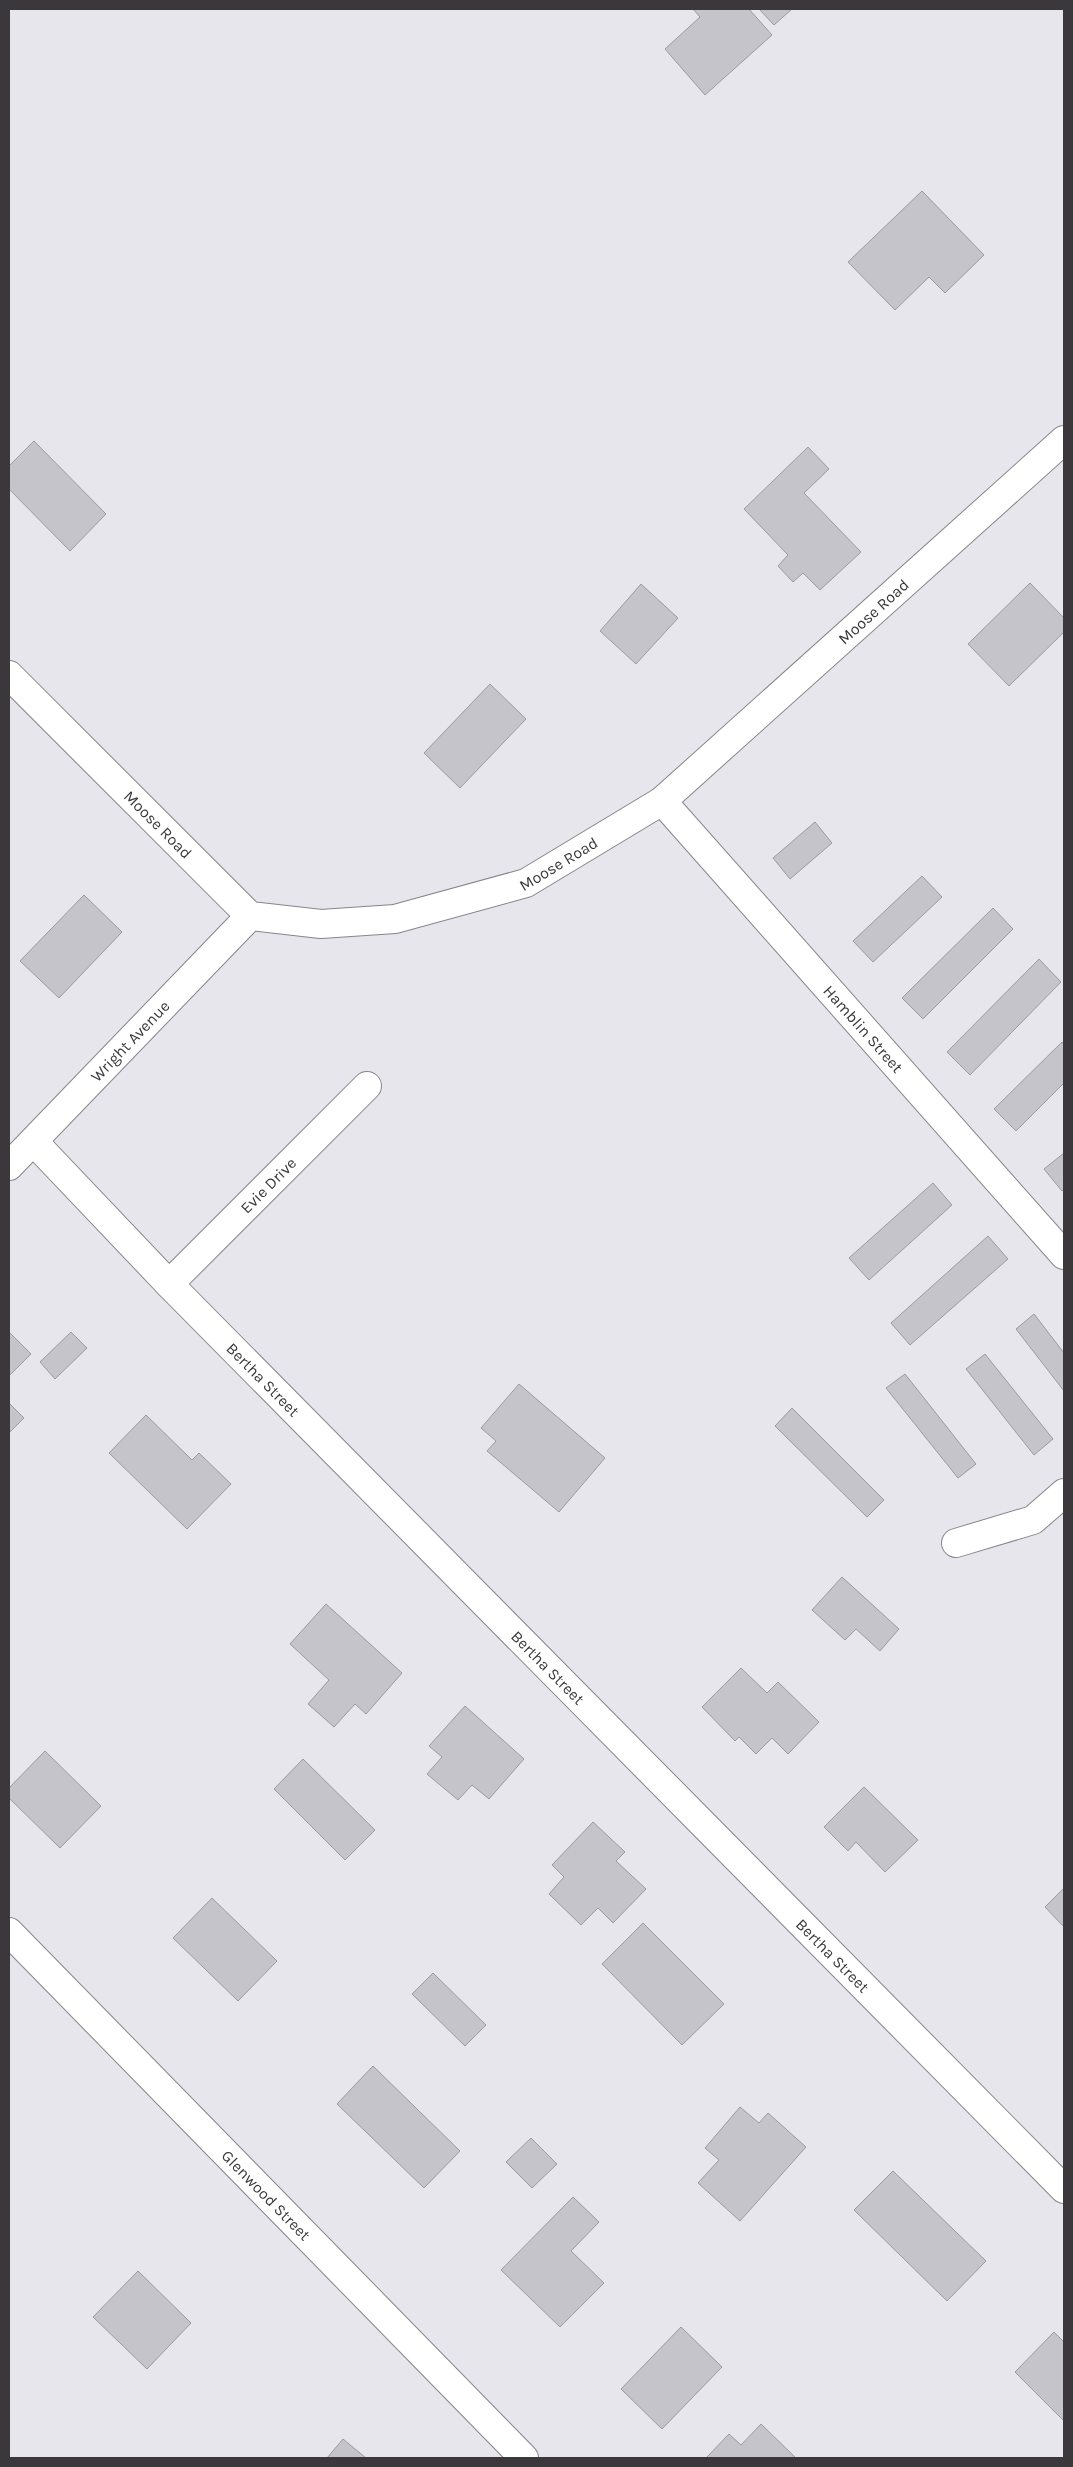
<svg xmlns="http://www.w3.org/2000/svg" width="1073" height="2467" font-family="Karla,sans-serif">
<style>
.building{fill:#c6c4cb;stroke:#9c9aa1}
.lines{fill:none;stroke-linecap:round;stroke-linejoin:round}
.minor-casing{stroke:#87848b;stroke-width:30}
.tertiary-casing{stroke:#87848b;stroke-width:30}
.minor{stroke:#fff;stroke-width:28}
.tertiary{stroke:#fff;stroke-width:28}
.labels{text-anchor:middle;stroke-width:4;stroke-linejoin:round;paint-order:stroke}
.street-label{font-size:16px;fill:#3a383b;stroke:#f6f3fb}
</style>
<rect width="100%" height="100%" fill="#e8e6ed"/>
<!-- building -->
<g class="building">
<path d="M693 9H749L772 35 705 95 665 49 700 17Z"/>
<path d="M759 9H792L774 25Z"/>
<path d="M922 191 984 255 945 293 929 277 895 310 848 262Z"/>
<path d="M34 441 106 514 70 551 9 489V466Z"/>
<path d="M808 447 829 469 804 493 861 552 820 590 803 573 793 582 778 566 788 555 744 509Z"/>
<path d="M1030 583 1064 618V632L1009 686 968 644Z"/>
<path d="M641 584 678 618 636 664 600 631Z"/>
<path d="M490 684 526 719 460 788 424 753Z"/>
<path d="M815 822 832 843 790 879 773 858Z"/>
<path d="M922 876 942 897 873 962 853 941Z"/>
<path d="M84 895 122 932 59 998 20 961Z"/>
<path d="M993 908 1013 929 923 1019 902 998Z"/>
<path d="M1039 959 1061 982 970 1075 947 1052Z"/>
<path d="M1062 1042 1064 1045V1083L1016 1131 994 1109Z"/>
<path d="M1064 1153V1189L1062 1191 1044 1169Z"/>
<path d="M933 1183 952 1205 869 1280 849 1258Z"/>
<path d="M988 1236 1008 1259 910 1345 891 1323Z"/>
<path d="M1034 1314 1064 1353V1391L1016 1329Z"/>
<path d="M9 1332 31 1354 9 1376Z"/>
<path d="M71 1332 87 1348 55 1379 40 1362Z"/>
<path d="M985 1354 1053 1439 1034 1455 966 1369Z"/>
<path d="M905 1374 976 1464 958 1478 886 1388Z"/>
<path d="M519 1384 605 1458 559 1512 487 1451 496 1441 481 1428Z"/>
<path d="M9 1403 24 1418 9 1433Z"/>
<path d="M792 1408 884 1500 867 1517 775 1426Z"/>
<path d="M146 1415 192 1460 199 1453 231 1484 187 1529 109 1453Z"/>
<path d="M842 1577 899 1629 880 1651 856 1629 845 1640 812 1610Z"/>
<path d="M326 1604 402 1673 366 1714 355 1704 334 1727 308 1704 329 1680 290 1644Z"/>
<path d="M741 1668 767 1693 778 1682 819 1722 788 1754 772 1738 756 1754 739 1737 735 1741 702 1707Z"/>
<path d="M465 1706 524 1759 489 1799 472 1785 458 1800 427 1774 442 1757 429 1746Z"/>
<path d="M45 1751 101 1806 60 1848 9 1798V1788Z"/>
<path d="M303 1759 375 1830 345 1860 274 1789Z"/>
<path d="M864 1787 918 1840 885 1872 856 1842 848 1851 824 1827Z"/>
<path d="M593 1822 625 1852 616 1861 646 1889 613 1923 598 1908 581 1925 549 1894 564 1877 552 1865Z"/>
<path d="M1064 1888V1927L1045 1907Z"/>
<path d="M212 1898 277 1961 238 2001 173 1938Z"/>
<path d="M643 1923 724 2004 682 2045 602 1964Z"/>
<path d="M433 1973 486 2025 465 2046 412 1994Z"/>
<path d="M373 2066 460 2151 424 2188 337 2104Z"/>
<path d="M740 2107 759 2123 768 2113 806 2147 740 2221 698 2183 719 2160 705 2148Z"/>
<path d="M531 2138 557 2164 532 2188 506 2162Z"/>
<path d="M893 2171 986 2261 947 2301 854 2210Z"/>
<path d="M573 2197 599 2222 571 2251 604 2283 560 2327 501 2270Z"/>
<path d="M138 2271 191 2323 147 2369 93 2317Z"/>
<path d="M681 2327 722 2367 662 2429 621 2389Z"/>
<path d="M1054 2332 1064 2342V2421L1015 2372Z"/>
<path d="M761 2424 796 2458H706L729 2434 741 2445Z"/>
<path d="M343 2439 366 2458H327Z"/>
</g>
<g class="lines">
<defs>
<g id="minor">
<path id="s1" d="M662 801 1064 1255"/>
<path id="s2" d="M34 1142 169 1284 1064 2189"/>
<path id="s3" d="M9 1166 250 916"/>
<path id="s4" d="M169 1284 367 1086"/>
<path d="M956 1543 1033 1520 1064 1493"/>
<path id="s5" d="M9 1932 524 2458"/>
</g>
<g id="tertiary">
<path id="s6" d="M9 675 250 916 321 924 395 919 526 883 662 801 1064 440"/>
</g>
</defs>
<!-- minor casing -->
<use href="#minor" class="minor-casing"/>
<!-- tertiary casing -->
<use href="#tertiary" class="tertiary-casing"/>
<!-- minor -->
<use href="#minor" class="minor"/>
<!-- tertiary -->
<use href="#tertiary" class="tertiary"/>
</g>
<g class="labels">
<!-- street labels -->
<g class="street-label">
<text dy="6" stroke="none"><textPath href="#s6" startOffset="1065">Moose Road</textPath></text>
<text dy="6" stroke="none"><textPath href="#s6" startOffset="211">Moose Road</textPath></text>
<text dy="6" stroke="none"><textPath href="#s6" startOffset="660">Moose Road</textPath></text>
<text dy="6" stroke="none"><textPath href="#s1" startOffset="304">Hamblin Street</textPath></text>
<text dy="6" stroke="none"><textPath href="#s3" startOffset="174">Wright Avenue</textPath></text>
<text dy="6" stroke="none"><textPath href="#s4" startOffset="140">Evie Drive</textPath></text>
<text dy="6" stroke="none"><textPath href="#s2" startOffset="330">Bertha Street</textPath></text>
<text dy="6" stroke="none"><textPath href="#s2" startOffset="735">Bertha Street</textPath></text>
<text dy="6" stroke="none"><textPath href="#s2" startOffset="1140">Bertha Street</textPath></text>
<text dy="6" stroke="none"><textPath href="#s5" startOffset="368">Glenwood Street</textPath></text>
</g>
</g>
<!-- border -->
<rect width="1073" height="2467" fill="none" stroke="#3a383b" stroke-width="20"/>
</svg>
